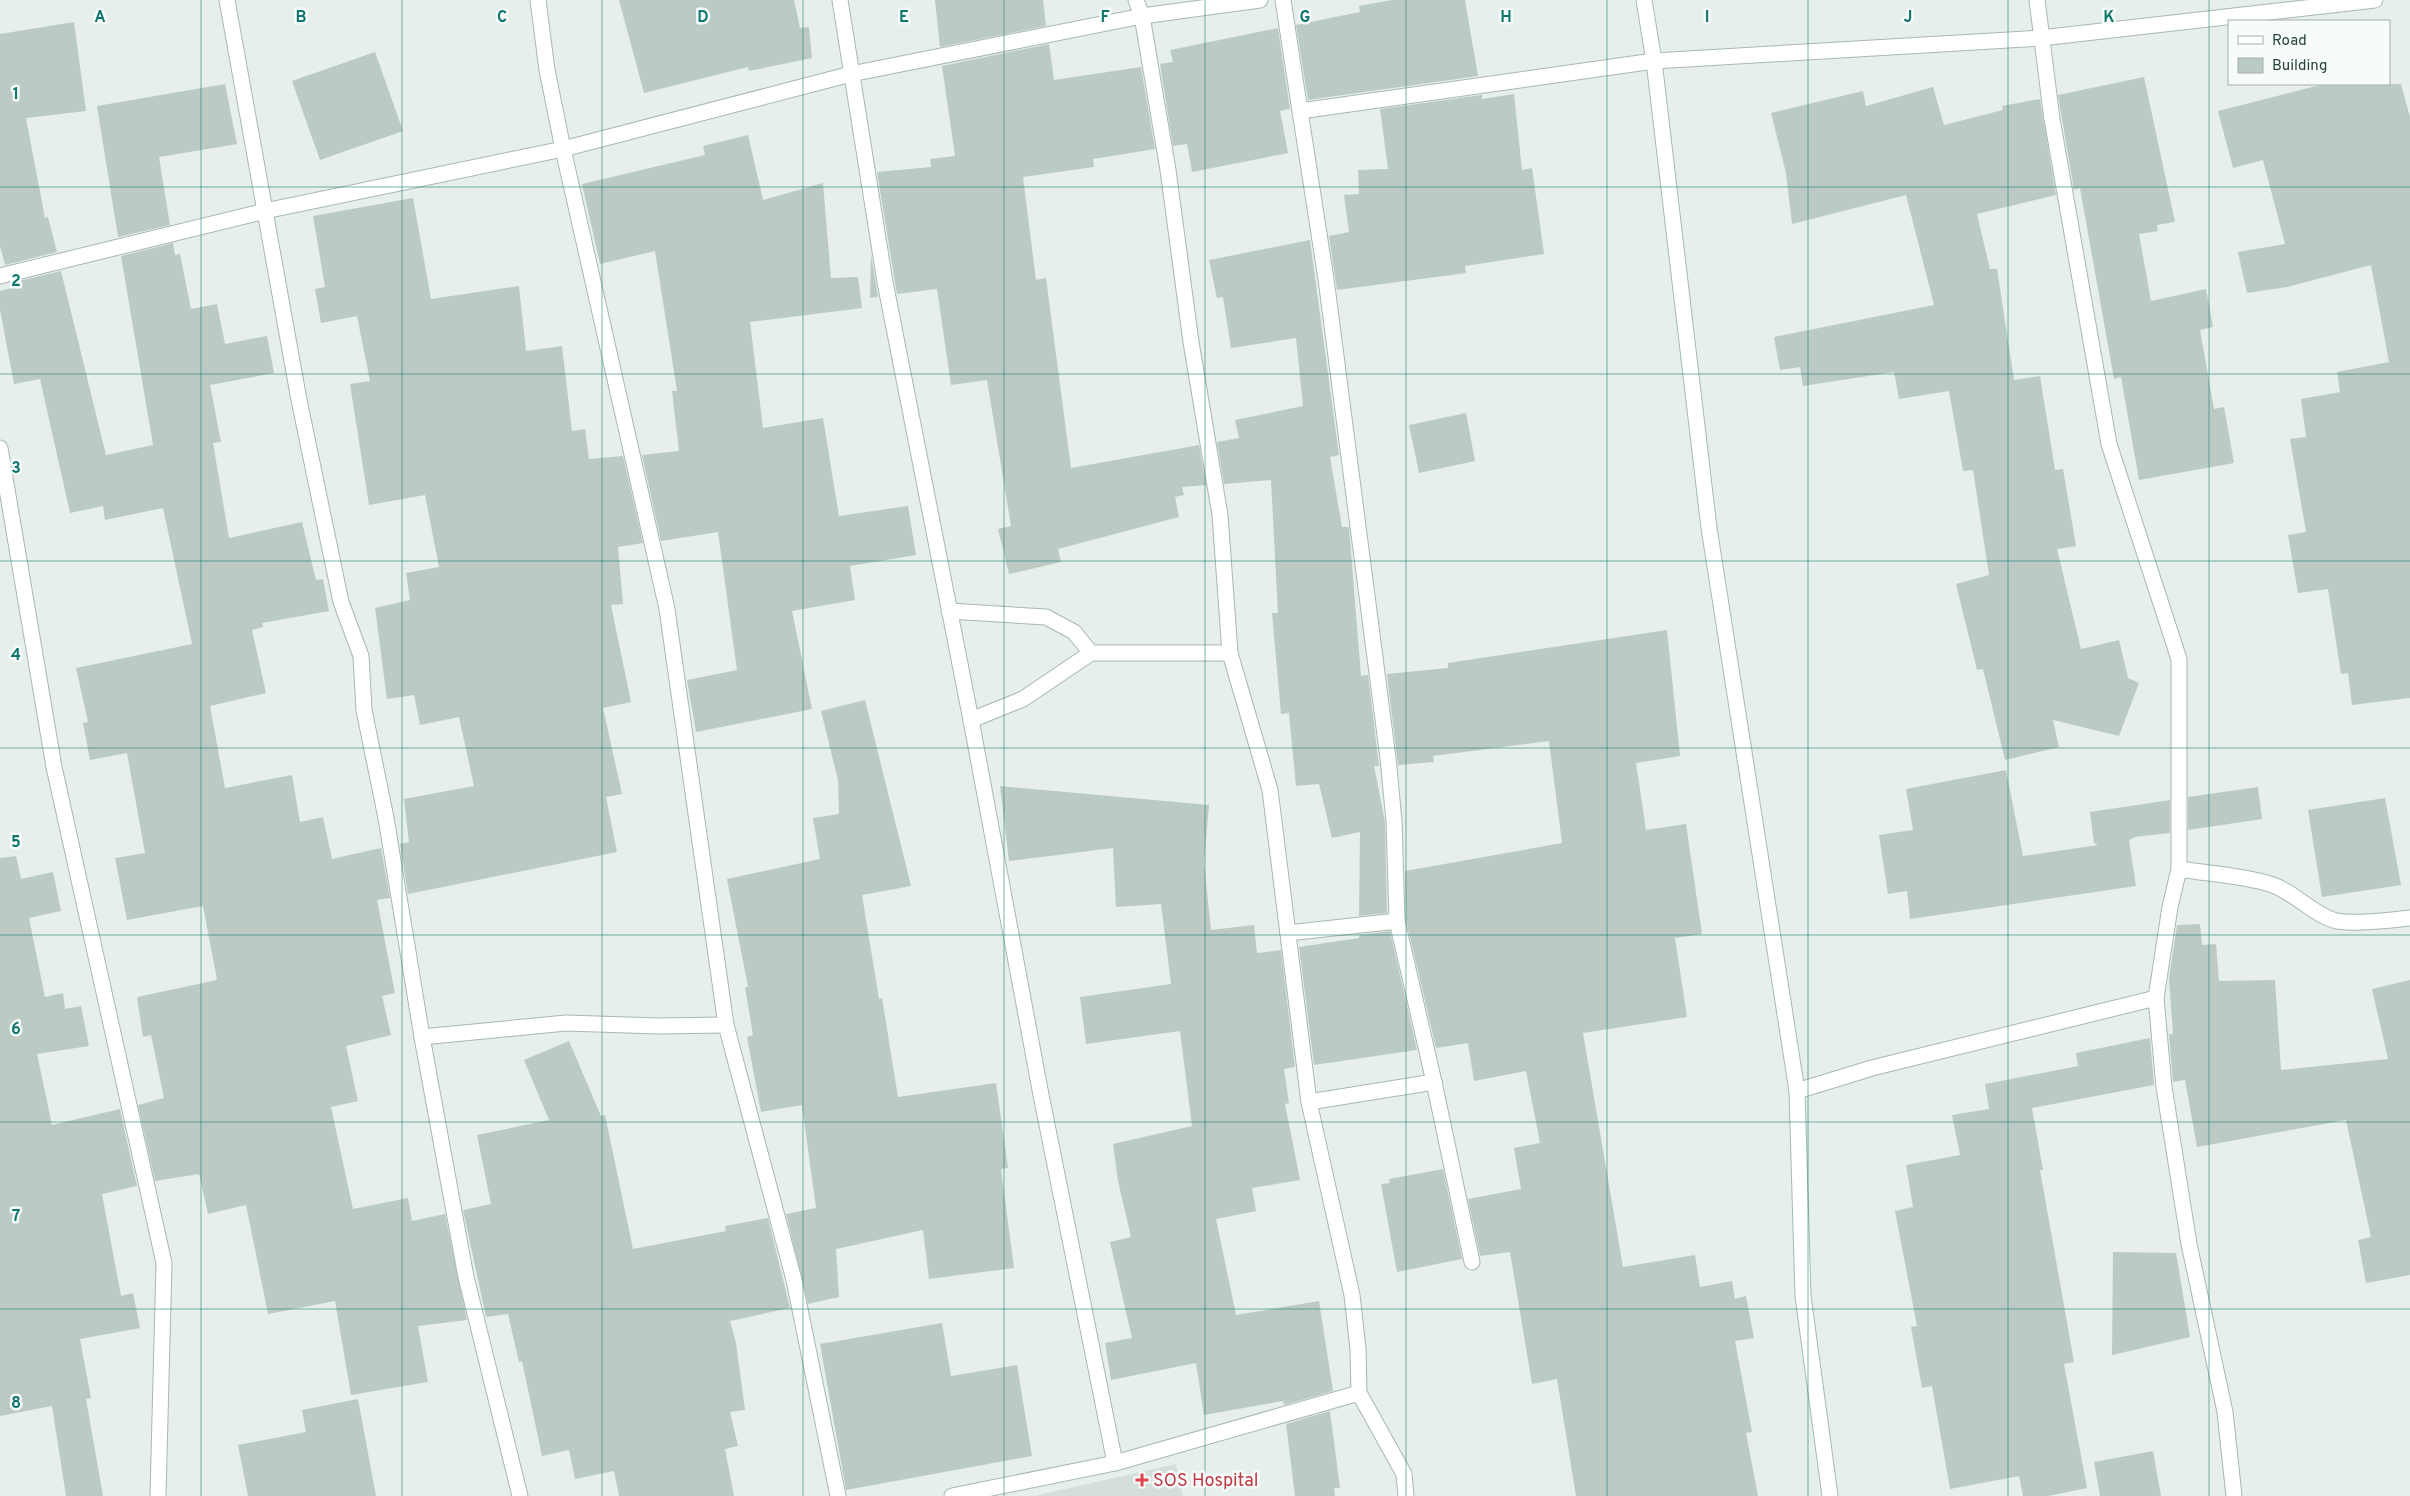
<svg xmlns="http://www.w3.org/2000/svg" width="2410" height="1496" font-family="Overpass,sans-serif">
<rect width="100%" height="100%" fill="#e6efeb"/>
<path fill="#d4dfda" d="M1176,1464L1183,1496H1034Z"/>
<g fill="#bbcac4">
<path d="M619,0H794L800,28L809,27L812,58L749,71L748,67L644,93Z"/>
<path d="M935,0H1043L1046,26L940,47Z"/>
<path d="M1392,0H1465L1478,76L1308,100L1296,25L1360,12L1359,6Z"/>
<path d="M74,22L86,111L26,118L45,218L48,217L57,252L5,265L0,246V34Z"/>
<path d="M1278,28L1290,109L1280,111L1288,153L1192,172L1187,144L1173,146L1160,64L1173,62L1170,50Z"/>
<path d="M1049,44L1054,80L1141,67L1155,149L1093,159L1094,167L1023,177L1036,280L1046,278L1071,468L1199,445L1206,485L1182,487L1184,495L1175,497L1179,517L1058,549L1061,562L1009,574L998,529L1011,526L987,380L951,385L937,289L897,294L877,172L931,167L930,159L955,156L942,66Z"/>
<path d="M375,52L403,131L320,160L292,81Z"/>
<path d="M2144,77L2175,222L2157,225L2158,231L2139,234L2151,301L2206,289L2213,327L2200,330L2214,409L2224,407L2234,463L2139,480L2121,377L2114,379L2080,188L2074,190L2058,95Z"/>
<path d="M225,84L237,144L159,157L170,225L118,237L97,106Z"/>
<path d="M2324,84H2401L2410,117V698L2352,705L2348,673L2341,674L2328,589L2298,593L2288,535L2306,532L2290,439L2306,437L2301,399L2340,392L2337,372L2389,362L2371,265L2287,287L2247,293L2238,252L2285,244L2263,160L2233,168L2218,111Z"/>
<path d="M1933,87L1944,125L2003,110L2002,106L2040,99L2056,195L1977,214L1990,269H1997L2014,380L2040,376L2055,470L2063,469L2076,546L2057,549L2081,649L2119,640L2128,678L2139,683L2119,736L2053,720L2059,747L2005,760L1983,669L1977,670L1956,584L1989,575L1973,470L1963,471L1949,391L1899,399L1894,372L1803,386L1800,367L1780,370L1774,337L1934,305L1906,195L1792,224L1786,173L1771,113L1863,91L1866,106Z"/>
<path d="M1514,94L1522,170L1532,168L1544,254L1465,266L1466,273L1337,290L1329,236L1349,232L1344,195L1359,194L1358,170L1388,169L1380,109L1482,95V99Z"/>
<path d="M748,135L763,200L823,183L831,278L858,277L862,308L750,322L763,428L823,418L839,516L908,506L916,555L850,566L855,600L792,611L812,709L696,732L687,680L737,670L718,532L661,541L642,455L679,451L672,391H677L655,251L600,264L582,184L705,155L703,146Z"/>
<path d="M413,198L431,299L519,286L526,351L562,346L572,431L585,429L589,459L623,456L643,543L618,547L623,604L611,605L631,702L603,708L622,794L606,797L617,852L408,894L400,844L409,842L404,799L474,786L459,717L420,725L414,695L387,699L375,608L410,600L406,573L439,567L425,495L369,505L350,384L370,381L357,316L321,323L315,289L325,287L313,216Z"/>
<path d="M1310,240L1339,455L1330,457L1342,527H1349L1361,676L1368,675L1379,766H1374L1385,822L1387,913L1359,916L1360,832L1332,838L1319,784L1296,786L1289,713L1281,714L1272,613H1278L1271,480L1224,484L1217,442L1239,438L1235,420L1303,406L1296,338L1231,348L1223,297L1217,298L1209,260Z"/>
<path d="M173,243L175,255L180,254L191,309L217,304L225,344L267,336L274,373L210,385L221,442L213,443L229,538L302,522L316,580L323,579L329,611L262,623L263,627L252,630L266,693L210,706L225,788L292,775L300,822L323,817L332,859L381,848L390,898L377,900L395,993L382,996L391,1035L346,1046L358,1101L331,1107L353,1209L408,1198L412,1221L445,1214L467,1320L418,1326L428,1382L351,1395L335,1301L268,1314L246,1205L208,1214L199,1174L155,1181L138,1105L164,1098L151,1035L143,1037L137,997L217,980L203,906L127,920L115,858L145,853L127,753L90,760L83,723L88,722L76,668L192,644L163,508L105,520L103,506L70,513L40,379L14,384L0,310V291L12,288L10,283L61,271L106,455L153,445L121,256Z"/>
<path d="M871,254L878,297L870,298Z"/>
<path d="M1466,413L1475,461L1419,473L1409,425Z"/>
<path d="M1667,630L1680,756L1636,763L1646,830L1686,824L1702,934L1675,938L1687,1017L1583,1033L1623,1267L1695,1255L1700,1287L1732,1281L1735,1299L1746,1296L1754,1338L1735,1341L1752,1432L1746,1433L1758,1496H1576L1557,1379L1532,1384L1510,1252L1480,1256L1468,1199L1521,1189L1514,1148L1540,1143L1526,1071L1474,1081L1468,1043L1436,1048L1406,920L1405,871L1562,843L1549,741L1433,756L1434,762L1398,765L1387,674L1448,668V663Z"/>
<path d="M865,700L911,886L862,895L879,999L882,998L898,1097L996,1083L1008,1168L1001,1169L1014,1268L929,1279L923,1230L836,1249L839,1297L808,1304L786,1214L816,1208L802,1105L761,1112L747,1037L753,1035L745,987H748L727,879L820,859L813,818L839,814L838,780L821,711Z"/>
<path d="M2006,770L2023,856L2098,845L2094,843L2090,812L2170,800V833L2135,837L2129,840L2136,886L1910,919L1907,891L1888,894L1879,835L1913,830L1906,789Z"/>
<path d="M1000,786L1209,805L1204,863L1211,930L1254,925L1257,953L1281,950L1295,1067L1284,1069L1289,1103L1285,1104L1300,1180L1252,1188L1256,1211L1216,1219L1236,1315L1319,1301L1333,1391L1284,1405L1283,1401L1204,1415L1196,1363L1111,1380L1105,1343L1132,1338L1110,1242L1131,1237L1118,1181L1113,1144L1192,1126L1180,1031L1086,1044L1080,997L1171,984L1161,904L1116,907L1113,848L1009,861Z"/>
<path d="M2258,787L2262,819L2188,830V797Z"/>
<path d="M2385,798L2401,885L2322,897L2308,810Z"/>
<path d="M16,856L21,879L53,872L61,911L29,918L45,997L63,993L65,1009L81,1006L89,1046L37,1054L52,1125L120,1109L137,1186L102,1194L121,1296L133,1293L140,1328L80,1339L91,1398L86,1399L103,1496H66L52,1406L0,1416V858Z"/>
<path d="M2200,924L2202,945L2216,944L2219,981L2275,980L2281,1070L2388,1059L2372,989L2410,980V1275L2366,1283L2358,1240L2371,1237L2346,1120L2197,1147L2185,1080L2173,1082L2169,1034H2173L2169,978L2177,925Z"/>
<path d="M1390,931L1417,1050L1314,1065L1299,947L1359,938V935Z"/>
<path d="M2150,1038L2154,1085L2032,1108L2043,1170H2040L2074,1362L2064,1364L2087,1488L2048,1496H2023L2019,1476L1950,1489L1932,1386L1922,1388L1911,1327L1917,1326L1895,1211L1913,1207L1906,1165L1960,1155L1952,1115L1989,1109L1985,1084L2078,1066L2076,1053Z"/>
<path d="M569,1041L601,1116L605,1115L633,1249L726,1231L725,1226L768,1218L790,1308L730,1321L736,1343L745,1410L730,1412L738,1446L725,1449L734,1496H619L614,1471L575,1479L569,1450L542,1456L522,1361L519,1362L508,1314L486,1317L463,1210L491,1204L477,1135L549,1120L524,1060Z"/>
<path d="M1443,1169L1462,1259L1397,1272L1381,1184L1390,1183L1389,1179Z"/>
<path d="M2113,1252L2176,1253L2190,1337L2112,1355Z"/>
<path d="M942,1323L951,1376L1017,1365L1032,1456L846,1490L820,1344Z"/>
<path d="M358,1399L376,1496H248L238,1445L306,1432L302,1410Z"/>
<path d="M1330,1411L1340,1488H1334L1335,1496H1295L1286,1424Z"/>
<path d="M2153,1451L2161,1496H2100L2094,1462Z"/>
</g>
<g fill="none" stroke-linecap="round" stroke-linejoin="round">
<defs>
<g id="street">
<path d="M227,0L299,400L341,602L361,656L364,710L386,818L422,1037L466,1277L520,1496"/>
<path d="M840,0L885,282L971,720L1041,1095L1115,1463"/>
<path d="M1136,0L1142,16L1168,170L1191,342L1220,515L1230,653L1270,790L1309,1102L1352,1295L1358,1349L1359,1393L1404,1474L1406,1496"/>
<path d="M1283,0L1300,111L1654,61L2041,38L2375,0"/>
<path d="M2037,0L2052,119L2109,444L2179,659V869"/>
<path d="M1300,111L1326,279L1388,758L1394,821L1397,921"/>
<path d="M0,276L265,211L563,149L547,70L538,0"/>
<path d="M0,448L54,767L164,1263L158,1496"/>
<path d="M949,611L1046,617L1074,632L1091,653H1230"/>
<path d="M971,720L1023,699L1091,653"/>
<path d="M1288,933L1397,921L1434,1082L1309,1102"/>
<path d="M2156,998L2164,1087L2189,1244L2225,1412L2234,1496"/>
<path d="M422,1037L566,1023L658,1026L726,1025"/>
<path d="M1434,1082L1472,1262"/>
<path d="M1797,1091L1872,1068L2156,998L2170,907L2179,869C2210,874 2240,875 2270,884C2293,891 2311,913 2333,920C2347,925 2395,920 2410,918"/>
<path d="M838,1496L794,1280L726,1025L667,609L563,149L851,74L1142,16L1260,0"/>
<path d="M952,1496L1115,1463L1359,1393"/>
</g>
<path id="secondary" d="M1644,0L1654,61L1709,528L1797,1091L1803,1296L1830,1496"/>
</defs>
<use href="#street" stroke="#a8b8b2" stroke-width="17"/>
<use href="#secondary" stroke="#a4bbb3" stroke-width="17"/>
<use href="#street" stroke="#fff" stroke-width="15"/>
<use href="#secondary" stroke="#fff" stroke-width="15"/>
</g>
<path fill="none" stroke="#0f766e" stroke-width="1" stroke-opacity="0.55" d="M201,0V1496M402,0V1496M602,0V1496M803,0V1496M1004,0V1496M1205,0V1496M1406,0V1496M1607,0V1496M1808,0V1496M2008,0V1496M2209,0V1496M0,187H2410M0,374H2410M0,561H2410M0,748H2410M0,935H2410M0,1122H2410M0,1309H2410"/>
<path fill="#e0444e" stroke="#f7fbf9" stroke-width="2" d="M1139.5 1472.5h5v5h5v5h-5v5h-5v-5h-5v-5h5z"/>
<g text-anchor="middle" stroke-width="5" stroke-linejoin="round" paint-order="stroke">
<g font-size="18" fill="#be3a42" stroke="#f7fbf9" text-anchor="start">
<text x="1153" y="1486">SOS Hospital</text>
</g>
</g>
<g font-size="16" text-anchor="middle" font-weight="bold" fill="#0f766e" stroke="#f7fbf9" stroke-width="5" stroke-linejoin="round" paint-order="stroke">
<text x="100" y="22">A</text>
<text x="301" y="22">B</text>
<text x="502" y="22">C</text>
<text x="703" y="22">D</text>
<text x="904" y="22">E</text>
<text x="1105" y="22">F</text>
<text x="1305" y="22">G</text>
<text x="1506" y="22">H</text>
<text x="1707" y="22">I</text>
<text x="1908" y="22">J</text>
<text x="2109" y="22">K</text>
<text x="16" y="99">1</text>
<text x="16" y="286">2</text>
<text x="16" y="473">3</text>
<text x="16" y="660">4</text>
<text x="16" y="847">5</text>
<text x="16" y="1034">6</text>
<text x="16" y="1221">7</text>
<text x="16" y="1408">8</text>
</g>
<rect x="2228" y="20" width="162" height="65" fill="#f7fbf9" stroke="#a3b1ad"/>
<rect x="2238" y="36" width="25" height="8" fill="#ffffff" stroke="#a3b1ad"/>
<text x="2272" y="45" font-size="15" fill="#24423a">Road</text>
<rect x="2238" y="58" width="25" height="15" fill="#bbcac4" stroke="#a3b1ad"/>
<text x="2272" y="70" font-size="15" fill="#24423a">Building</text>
</svg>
